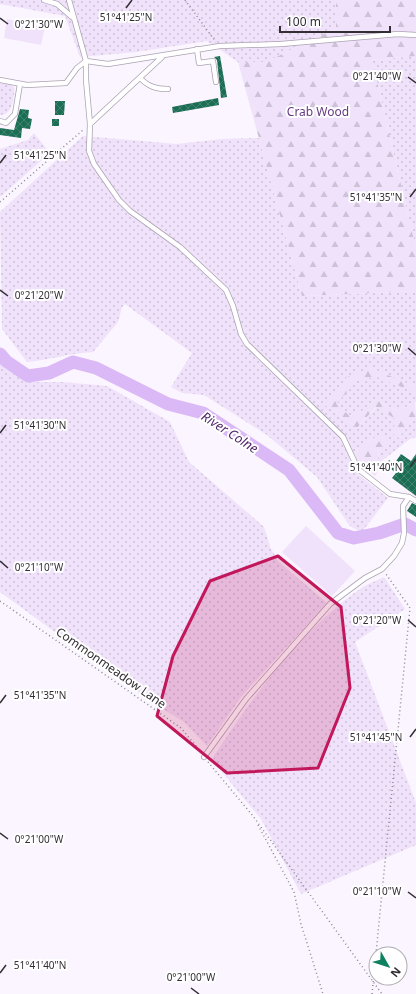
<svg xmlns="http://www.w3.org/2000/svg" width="416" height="994" font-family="'Noto Sans',sans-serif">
<defs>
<pattern id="grass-dots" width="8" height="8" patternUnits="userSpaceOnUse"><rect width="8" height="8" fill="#efe2fa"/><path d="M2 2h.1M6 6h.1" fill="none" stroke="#cdc2d7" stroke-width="1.8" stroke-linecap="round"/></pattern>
<pattern id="forest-firs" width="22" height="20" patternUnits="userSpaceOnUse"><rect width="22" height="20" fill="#efe2fa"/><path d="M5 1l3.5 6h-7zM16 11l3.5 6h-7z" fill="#cdc2d7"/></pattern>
<pattern id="building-cross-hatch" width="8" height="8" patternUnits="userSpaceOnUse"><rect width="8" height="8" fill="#1a6e53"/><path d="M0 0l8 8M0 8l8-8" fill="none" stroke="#44826f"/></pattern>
</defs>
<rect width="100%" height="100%" fill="#faf5fe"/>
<g fill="url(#grass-dots)">
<path d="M0,0H336V28L266,62H238L207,41L136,52L80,57L65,16L0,4Z"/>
<path d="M416,56V249L372,60Z"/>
<path d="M0,83L11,84L15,89C13,99 13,115 0,115Z"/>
<path d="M34,133L50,153L0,197V149L28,140Z"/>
<path d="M83,136L177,144L222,139L259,138L302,296L416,291V387L375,370L374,367L325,405L357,428L377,407L397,420L398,438L416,416V437L410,439L379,463L377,473L375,476L368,470L374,468L378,460L379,448L391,441L376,437L358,448L352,466L357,473L388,498L361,533L349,525L317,477L267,435L204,395L182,393L171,387L192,353L125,304L122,307L118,322L93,352C70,353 49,360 27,362L2,329L0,212Z"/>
<path d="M0,364L26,382H62L107,386L170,422L189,462L264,527L271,549L279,562L327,603L241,697L207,746L184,722L147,699L0,592Z"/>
<path d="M377,376L416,393V403L415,402C396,414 393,410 376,399L362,411L350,416L335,404L359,379Z"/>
<path d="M384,577L405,609L355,642L416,803V845L301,894L261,819L213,761L214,756C252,698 302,629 360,589C367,584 376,581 384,577Z"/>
</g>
<g fill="url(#forest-firs)">
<path d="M336,0H416V56L372,60L416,249V291L302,296L238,62H266L336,28Z"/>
<path d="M374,367L376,370L416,387V393L377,377L359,379L336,404L350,416L362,411L376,399C393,410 396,414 415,402L416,416L398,438L391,432L397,420L376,407L357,428L325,405L347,377Z"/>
<path d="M385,435L391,441L379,448L378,460L374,468L368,470L355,458L358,448L376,437Z"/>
</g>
<g fill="#efe2fa">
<path d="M7,19L45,27L41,45L4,38Z"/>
<path d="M306,526L355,571L332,596L282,552Z"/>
</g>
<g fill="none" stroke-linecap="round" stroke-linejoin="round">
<path stroke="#dbb9f6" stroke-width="13" d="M0,354L6,361L28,376L49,373L73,362L96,368L168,404L203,413L289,470L338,533L354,538L379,533L405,524L416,530"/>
</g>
<g fill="url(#building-cross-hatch)">
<path d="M220,56L227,97L221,98L217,60L214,57Z"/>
<path d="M218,98L219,105L173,113L172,107Z"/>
<path d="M55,101H65L64,115H55Z"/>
<path d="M20,109L29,110L28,118L32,119L30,129L22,128L21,138L0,135V128L14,130Z"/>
<rect x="52" y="119" width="7" height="7"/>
<path d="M401,454L411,461L416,454V496L392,478L396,473L386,465L389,460L394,464Z"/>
<path d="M412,503L416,505V517L407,511Z"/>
</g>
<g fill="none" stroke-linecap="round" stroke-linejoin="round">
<defs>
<g id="lane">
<path d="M44,0L57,4L72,17"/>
<path d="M69,0L86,61V80L90,124L89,151L94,164L119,200L130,211L180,247L226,290L233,306L241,334L247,344L343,437L358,469L390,494L409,497L416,501"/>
<path d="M197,49L199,63L213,61L216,82"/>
<path d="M140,78C149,87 156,89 168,89"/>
<path d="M0,80L27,85L66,83L77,68L86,61L108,64L220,46L281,44L398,34L416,35"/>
<path d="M0,121L6,123L15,114L20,84"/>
<path d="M90,124L162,57"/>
<path d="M204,757L246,699L330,604L365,578L382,569L394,556L402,543L404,533L403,506L409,497"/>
</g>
</defs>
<use href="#lane" stroke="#aba3b1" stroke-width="6"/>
<g stroke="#8e8a91" stroke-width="1.5" stroke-dasharray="1 3" stroke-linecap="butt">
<path d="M185,0L216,42"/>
<path d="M0,202L83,130"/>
<path d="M0,601L181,728L201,752"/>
<path d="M208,762L253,816L382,994"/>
<path d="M258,825L294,892L301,924L323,994"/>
<path d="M372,994L410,608L386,574"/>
</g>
<use href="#lane" stroke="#fff" stroke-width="4.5"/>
</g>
<path fill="#c2185b" fill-opacity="0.2" stroke="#c2185b" stroke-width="3" stroke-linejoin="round" d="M278,556L341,607L350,688L318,768L227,773L157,716L173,656L210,581Z"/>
<path fill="none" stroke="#322e34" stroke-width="1.5" d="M126,8L132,0M0,18L8,24M408,77L416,83M0,163L6,155M410,197L416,189M0,290L8,296M408,348L416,355M0,433L6,425M410,467L416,459M0,561L8,568M408,620L416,627M0,703L6,695M410,737L416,729M0,833L8,839M408,892L416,898M0,973L6,965M191,988L199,994"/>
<g text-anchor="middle" stroke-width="4" stroke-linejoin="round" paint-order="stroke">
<g font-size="12" fill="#653a81" stroke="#fff">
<text x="318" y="116">Crab Wood</text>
</g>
<g font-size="12" fill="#322e34" stroke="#fff">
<text transform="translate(111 668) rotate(35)" y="4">Commonmeadow Lane</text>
</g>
<g font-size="13" font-style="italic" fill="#50256b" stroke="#fff">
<text transform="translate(230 432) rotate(33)" y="5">River Colne</text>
</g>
</g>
<g font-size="10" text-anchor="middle" fill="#322e34" stroke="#fff" stroke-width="4" stroke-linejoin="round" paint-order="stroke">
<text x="126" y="21">51°41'25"N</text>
<text x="39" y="28">0°21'30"W</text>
<text x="377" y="80">0°21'40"W</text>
<text x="40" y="159">51°41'25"N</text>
<text x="376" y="201">51°41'35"N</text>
<text x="39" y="299">0°21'20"W</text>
<text x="377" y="352">0°21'30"W</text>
<text x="40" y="429">51°41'30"N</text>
<text x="376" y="471">51°41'40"N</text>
<text x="39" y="571">0°21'10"W</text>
<text x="377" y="624">0°21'20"W</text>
<text x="40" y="699">51°41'35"N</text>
<text x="376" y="741">51°41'45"N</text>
<text x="39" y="843">0°21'00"W</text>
<text x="377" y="895">0°21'10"W</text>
<text x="40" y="969">51°41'40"N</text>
<text x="191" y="981">0°21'00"W</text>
</g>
<g transform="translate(388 966) rotate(129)"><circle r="19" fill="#ffffff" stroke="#adabae"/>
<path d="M0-3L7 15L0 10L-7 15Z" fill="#0e8260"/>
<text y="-6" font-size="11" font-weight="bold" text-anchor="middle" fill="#322e34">N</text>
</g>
<path d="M280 26v6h110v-6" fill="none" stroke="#322e34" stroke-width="2"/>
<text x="286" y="26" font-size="12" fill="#322e34" stroke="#ffffff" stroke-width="3" paint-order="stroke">100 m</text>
</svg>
